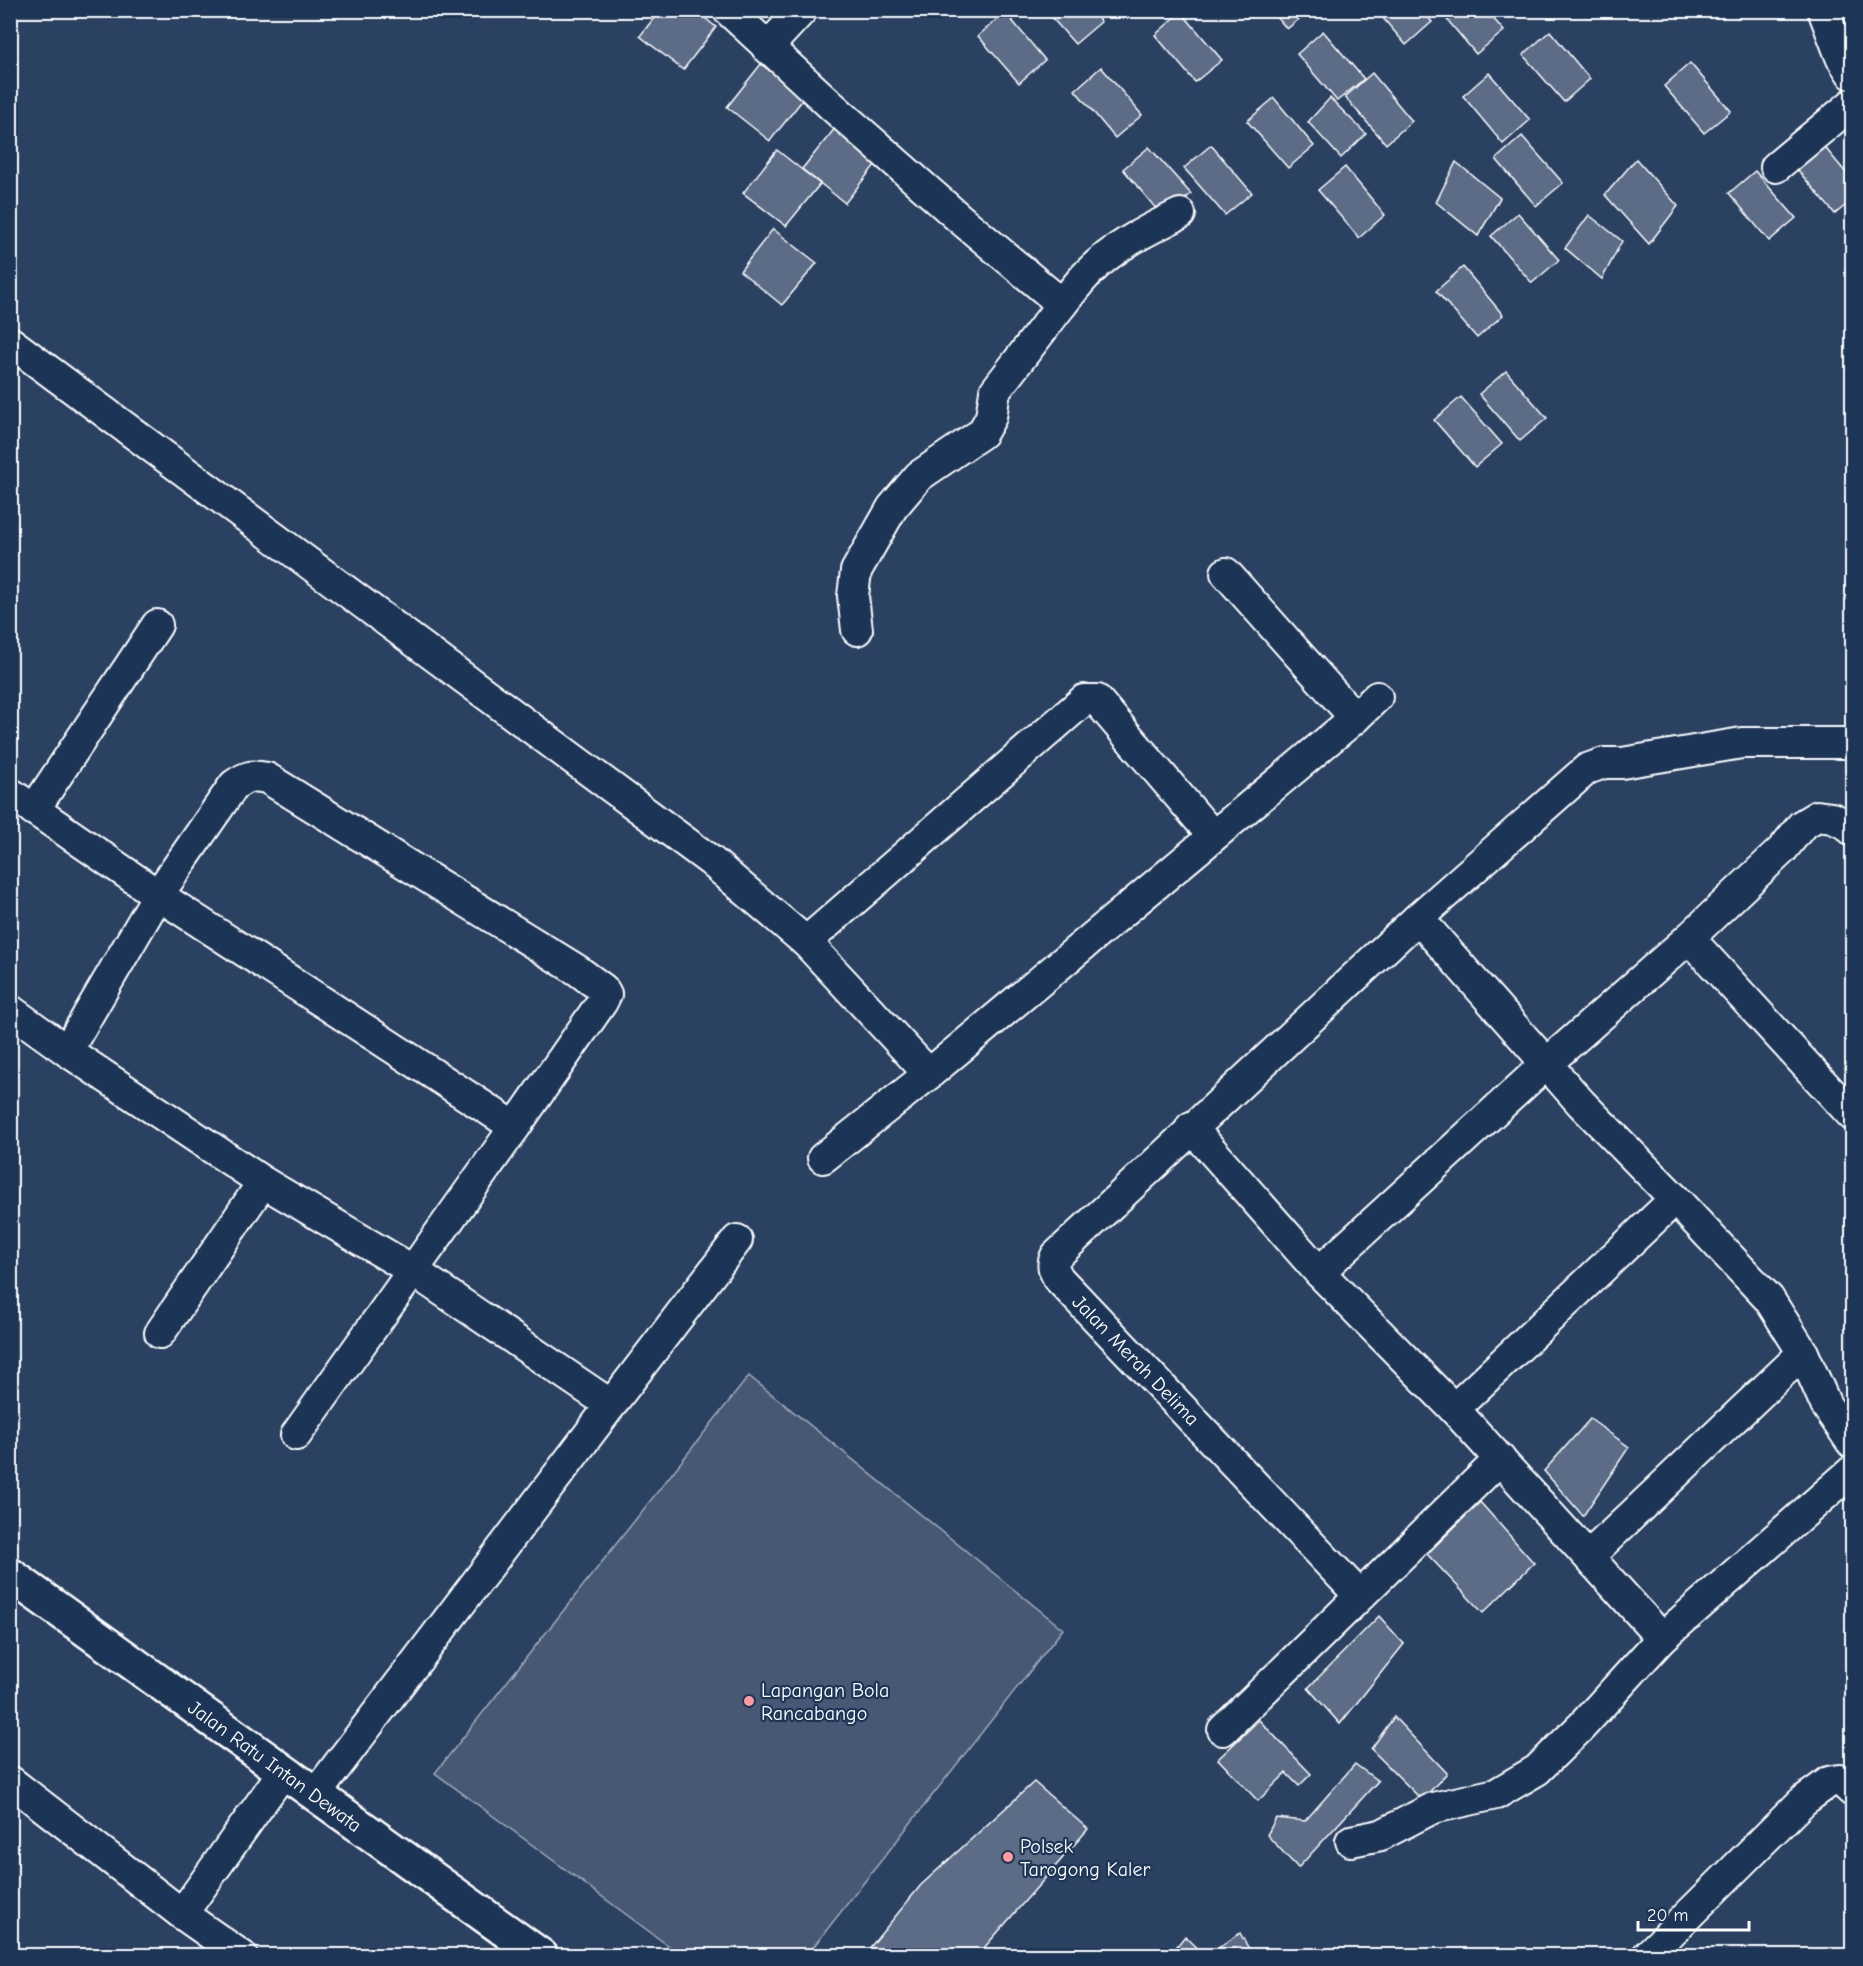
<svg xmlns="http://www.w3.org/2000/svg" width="1863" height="1966" font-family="'Comic Neue',sans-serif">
<rect width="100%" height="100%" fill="#2a4161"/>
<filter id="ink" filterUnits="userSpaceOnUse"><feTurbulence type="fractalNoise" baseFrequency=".0167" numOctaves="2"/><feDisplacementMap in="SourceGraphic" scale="12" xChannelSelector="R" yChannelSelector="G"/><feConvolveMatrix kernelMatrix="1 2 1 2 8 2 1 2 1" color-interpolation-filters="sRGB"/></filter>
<g filter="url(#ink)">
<path fill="#465975" stroke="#a2acba" stroke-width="1.5" d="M749,1376L1063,1629L807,1955H681L435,1773Z"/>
<g fill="#5b6c86" stroke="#fff" stroke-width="1.5">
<path d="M660,10H695L716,27L683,70L640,36Z"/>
<path d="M1045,10H1092L1101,22L1075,44Z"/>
<path d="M1271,10H1310L1287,29Z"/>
<path d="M1376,10H1422L1432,22L1406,45Z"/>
<path d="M1439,10H1486L1504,31L1476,54Z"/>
<path d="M1005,12L1045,60L1019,83L978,36Z"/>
<path d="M1181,12L1222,60L1195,82L1155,35Z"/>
<path d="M1323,31L1364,79L1337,101L1297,54Z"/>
<path d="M1550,31L1590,79L1564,102L1523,55Z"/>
<path d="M1690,63L1731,111L1704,133L1664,86Z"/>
<path d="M761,64L804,98L770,141L727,107Z"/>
<path d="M1101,67L1142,115L1115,138L1075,90Z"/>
<path d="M1372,73L1412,121L1386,144L1345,97Z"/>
<path d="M1489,73L1530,120L1503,144L1463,96Z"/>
<path d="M1274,98L1314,146L1288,168L1247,121Z"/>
<path d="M1330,98L1366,134L1341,158L1308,122Z"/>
<path d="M836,127L879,160L845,203L802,169Z"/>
<path d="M1522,136L1563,183L1536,206L1496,159Z"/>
<path d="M1822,144L1852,180V200L1835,214L1795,167Z"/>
<path d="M1211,145L1252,193L1225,215L1184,168Z"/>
<path d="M1149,147L1191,194L1163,217L1123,169Z"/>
<path d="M777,150L820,184L786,226L743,193Z"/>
<path d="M1636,159L1678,206L1649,244L1605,195Z"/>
<path d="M1456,162L1500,198L1478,236L1436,202Z"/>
<path d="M1345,167L1385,215L1359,238L1318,190Z"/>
<path d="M1755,171L1796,218L1769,241L1729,193Z"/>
<path d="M1518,213L1559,260L1532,283L1491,236Z"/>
<path d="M1589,215L1622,241L1602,279L1565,248Z"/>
<path d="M773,229L817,263L782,305L740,271Z"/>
<path d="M1463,267L1503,315L1477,338L1436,291Z"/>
<path d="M1506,371L1547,418L1520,441L1479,394Z"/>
<path d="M1461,397L1502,444L1475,467L1434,420Z"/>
<path d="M1590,1419L1629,1447L1583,1516L1544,1471Z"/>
<path d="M1480,1502L1534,1563L1483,1613L1427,1554Z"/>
<path d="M1379,1616L1404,1644L1340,1724L1308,1688Z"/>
<path d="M1394,1717L1447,1773L1422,1800L1371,1749Z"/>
<path d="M1259,1720L1311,1774L1299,1786L1286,1773L1258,1801L1218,1759Z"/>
<path d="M1355,1764L1378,1781L1298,1868L1267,1835L1276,1818L1305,1821Z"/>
<path d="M1034,1782L1088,1829L977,1956H863L921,1885Z"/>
<path d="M1240,1933L1253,1956H1207Z"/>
<path d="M1185,1936L1206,1956H1169Z"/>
</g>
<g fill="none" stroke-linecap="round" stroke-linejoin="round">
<defs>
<g id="minor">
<path d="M728,10L834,108L959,218L1062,304C1071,293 1079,282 1089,272C1115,246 1147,230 1180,214"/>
<path d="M1823,10L1841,57L1852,74"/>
<path d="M767,48L802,10"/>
<path d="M1776,167L1852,104"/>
<path d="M10,342L711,861L806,942L929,1074L823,1158"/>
<path d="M1226,573L1355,718"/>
<path d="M857,630L853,596L856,571L892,508L919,476L982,433L991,417L995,391L1062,304"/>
<path d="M1852,743H1742L1622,763H1604L1587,769L1418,918L1581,1103L1675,1199L1769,1299L1803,1353L1826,1405L1852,1443"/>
<path d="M10,793L158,895L515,1127L296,1435"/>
<path d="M34,810L157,625"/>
<path d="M1689,938L1852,1115"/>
<path d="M806,942L1084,700H1097L1213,836"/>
<path d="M10,1010L67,1051L263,1182L412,1270L611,1405L315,1795"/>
<path d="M67,1051L158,895L234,785C247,776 251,775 267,778L577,970L603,989L606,994L602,1002L515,1127"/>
<path d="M929,1074L1355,718L1377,697"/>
<path d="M1191,1127L1319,1272L1454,1409L1662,1638L1852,1471"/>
<path d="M1319,1272L1546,1064L1689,938L1783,849L1802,825L1817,816L1832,818L1848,825L1852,830"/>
<path d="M160,1333L263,1182"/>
<path d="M611,1405L737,1240"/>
<path d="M1454,1409L1675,1199"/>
<path d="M1589,1556L1803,1353"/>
<path d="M1359,1595L1059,1279C1054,1271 1051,1265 1056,1256L1418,918"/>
<path d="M1223,1730L1500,1459"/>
<path d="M10,1781L182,1914L283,1772"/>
<path d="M1351,1841L1381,1835L1433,1808L1496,1794L1537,1770L1582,1726L1662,1638"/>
<path d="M182,1914L242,1956"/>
<path d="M1647,1956L1803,1801L1829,1782L1840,1780L1852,1791"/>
</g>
<path id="tertiary" d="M10,1575L541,1956"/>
</defs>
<use href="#minor" stroke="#fff" stroke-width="34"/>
<use href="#tertiary" stroke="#fff" stroke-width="38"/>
<use href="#minor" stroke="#1d3557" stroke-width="30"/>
<use href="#tertiary" stroke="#1d3557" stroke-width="33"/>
</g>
</g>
<g fill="#ff9aa2" stroke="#1d3557" stroke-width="2">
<circle cx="749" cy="1701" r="6"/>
<circle cx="1008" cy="1857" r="6"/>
</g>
<g text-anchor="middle" stroke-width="4.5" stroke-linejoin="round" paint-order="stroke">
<g font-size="20" fill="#fff" stroke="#1d3557">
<text transform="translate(1136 1360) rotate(46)" y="7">Jalan Merah Delima</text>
<text transform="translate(275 1766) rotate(36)" y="7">Jalan Ratu Intan Dewata</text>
</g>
<g font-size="20" fill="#fff" stroke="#1d3557" text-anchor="start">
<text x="761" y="1697">Lapangan Bola<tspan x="761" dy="23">Rancabango</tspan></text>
<text x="1020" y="1853">Polsek<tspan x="1020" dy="23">Tarogong Kaler</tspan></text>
</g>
</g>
<rect width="1863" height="1966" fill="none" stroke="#1d3557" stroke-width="36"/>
<rect x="18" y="18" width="1827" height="1930" fill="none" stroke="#fff" stroke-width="2" filter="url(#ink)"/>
<path d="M1638 1921v9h111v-9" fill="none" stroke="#ffffff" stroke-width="3"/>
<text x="1647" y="1921" font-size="18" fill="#ffffff" stroke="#1d3557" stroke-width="4.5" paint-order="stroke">20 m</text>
</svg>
